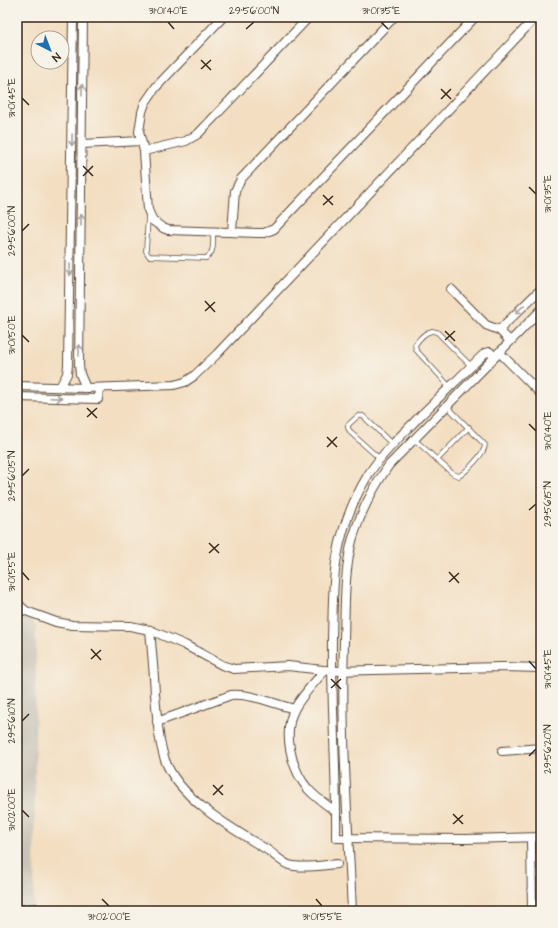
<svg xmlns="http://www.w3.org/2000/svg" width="558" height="928" font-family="'Architects Daughter',sans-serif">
<rect width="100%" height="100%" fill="#f7f3e8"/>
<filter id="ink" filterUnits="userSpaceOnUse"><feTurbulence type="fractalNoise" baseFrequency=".025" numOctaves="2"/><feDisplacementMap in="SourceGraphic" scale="8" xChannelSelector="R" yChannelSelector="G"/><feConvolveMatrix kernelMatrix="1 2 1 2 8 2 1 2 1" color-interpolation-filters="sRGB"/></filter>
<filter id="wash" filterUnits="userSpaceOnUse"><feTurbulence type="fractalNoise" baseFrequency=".012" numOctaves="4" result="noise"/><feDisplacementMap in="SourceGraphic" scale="16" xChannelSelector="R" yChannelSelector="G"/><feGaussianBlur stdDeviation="0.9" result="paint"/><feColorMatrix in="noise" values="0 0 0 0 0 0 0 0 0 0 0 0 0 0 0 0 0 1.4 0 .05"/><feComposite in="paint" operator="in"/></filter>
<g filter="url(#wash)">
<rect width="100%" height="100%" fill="#f3dec1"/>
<path fill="#c9c3b8" d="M17,609H22L36,625L34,911H17Z"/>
</g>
<g filter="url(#ink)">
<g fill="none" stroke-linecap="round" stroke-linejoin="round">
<defs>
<g id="lane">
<path d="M148,215L146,251L149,256L206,258C215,253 213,241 213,232"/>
<path d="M450,387L416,350L415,345C419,339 425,332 432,331L437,332L471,366"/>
<path d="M414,439L453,474L459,476C466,472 485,453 485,445L446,405"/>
<path d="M380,459L351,433L348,428V425L358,416H363L392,444"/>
<path d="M437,460L469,427"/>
<path d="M17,907L36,906"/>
</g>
<g id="street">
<path d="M83,17L79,365L80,374L86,388"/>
<path d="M223,17L156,87L145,103L142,112L139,132L144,151L148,210L153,221L163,228L168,230L258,233H264L274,229L475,17"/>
<path d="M82,144L141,141"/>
<path d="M144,151L186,141L198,134L309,17"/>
<path d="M232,232L235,191L241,179L394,17"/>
<path d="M451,289L486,325L499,330L510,341"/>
<path d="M499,330L541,289"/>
<path d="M499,352L541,394"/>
<path d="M494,356L490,352L485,353C464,373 443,394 422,414C403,434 383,452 368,475C353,500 342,528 337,557C332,583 333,611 332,638C331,705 337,771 336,838L466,839L541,837"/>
<path d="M17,386L86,388L174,385L185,382L194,376L217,354L536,17"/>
<path d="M60,387L67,374L68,365L73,17"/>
<path d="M17,397L98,399L99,388"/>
<path d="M17,603L26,611L56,622L72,625L130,626L150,630L185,645L222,665L234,669L288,666L332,671L502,667L541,668"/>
<path d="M150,630C152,652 154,673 155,694C157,716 158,739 165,760C179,799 233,829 266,849C274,854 281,862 289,865C301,869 324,865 337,864"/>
<path d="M325,670C315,682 303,694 295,708C282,732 291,769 308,789C316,798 327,805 336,812"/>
<path d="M157,722L231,695C250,693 275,704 294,709"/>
<path d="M502,751L541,748"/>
<path d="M531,838L532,911"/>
<path d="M352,911C348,821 341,731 344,641C345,608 344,573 352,541C360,513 373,488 389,465L541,310"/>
</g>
</defs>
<use href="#lane" stroke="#574536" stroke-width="5.5"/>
<use href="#street" stroke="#574536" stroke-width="10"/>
<use href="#lane" stroke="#fff" stroke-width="4"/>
<use href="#street" stroke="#fff" stroke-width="8"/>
</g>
<defs><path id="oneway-shaft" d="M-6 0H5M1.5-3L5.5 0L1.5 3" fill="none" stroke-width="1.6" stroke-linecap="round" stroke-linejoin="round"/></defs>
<g stroke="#a79f9a">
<use href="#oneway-shaft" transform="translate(82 90) rotate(-89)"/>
<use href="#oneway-shaft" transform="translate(72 140) rotate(91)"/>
<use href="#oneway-shaft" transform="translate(81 220) rotate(-89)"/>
<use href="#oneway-shaft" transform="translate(70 270) rotate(91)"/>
<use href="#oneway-shaft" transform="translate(520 309) rotate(136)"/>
<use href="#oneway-shaft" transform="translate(79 350) rotate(-89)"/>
<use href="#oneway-shaft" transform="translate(56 398) rotate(2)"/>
</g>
</g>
<path fill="none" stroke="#3b2a1e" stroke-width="1.5" d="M168,22L174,29M381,22L388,29M246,29L254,22M201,60L211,70M201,69L211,60M441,89L451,99M22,98L29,105M441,99L451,89M83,166L93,176M83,176L93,166M529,187L536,194M323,195L333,205M323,205L333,196M22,231L29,224M205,301L215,312M205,311L215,302M445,331L455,341M22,335L29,342M445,340L455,331M87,408L97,418M87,417L97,408M529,424L536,431M327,437L337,447M327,447L337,437M22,476L29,469M529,510L536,504M209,543L219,553M209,553L219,544M22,572L29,580M449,572L459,583M449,582L459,573M91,649L101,660M91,659L101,650M529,661L536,669M331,679L341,689M331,688L341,679M22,721L29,714M529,756L536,749M213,785L223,795M213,795L223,785M22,810L29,817M453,814L463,824M453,824L463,815M102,899L109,906M316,899L322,906"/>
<rect width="558" height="928" fill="none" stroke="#f7f3e8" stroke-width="44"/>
<g transform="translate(50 50) rotate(138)"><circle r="19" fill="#f7f3e8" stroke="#aca397"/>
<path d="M0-3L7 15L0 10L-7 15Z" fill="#1f6fb2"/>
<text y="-6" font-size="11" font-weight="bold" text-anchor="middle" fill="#3b2a1e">N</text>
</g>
<rect x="22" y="22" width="514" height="884" fill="none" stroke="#3b2a1e" stroke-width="1.5"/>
<g font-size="10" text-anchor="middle" fill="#3b2a1e">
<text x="168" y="14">31°01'40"E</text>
<text x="254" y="14">29°56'00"N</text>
<text x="381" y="14">31°01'35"E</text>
<text transform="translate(11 98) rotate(-90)" y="4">31°01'45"E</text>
<text transform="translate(547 194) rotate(-90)" y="4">31°01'35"E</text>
<text transform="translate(11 231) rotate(-90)" y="4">29°56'00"N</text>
<text transform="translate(11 335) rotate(-90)" y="4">31°01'50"E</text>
<text transform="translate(547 431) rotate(-90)" y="4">31°01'40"E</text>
<text transform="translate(11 476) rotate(-90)" y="4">29°56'05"N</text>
<text transform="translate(547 504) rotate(-90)" y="4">29°56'15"N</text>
<text transform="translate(11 572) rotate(-90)" y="4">31°01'55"E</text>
<text transform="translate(547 669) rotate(-90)" y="4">31°01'45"E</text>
<text transform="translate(11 721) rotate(-90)" y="4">29°56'10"N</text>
<text transform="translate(547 749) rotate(-90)" y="4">29°56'20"N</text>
<text transform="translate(11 810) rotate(-90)" y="4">31°02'00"E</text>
<text x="109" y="920">31°02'00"E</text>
<text x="322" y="920">31°01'55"E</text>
</g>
</svg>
